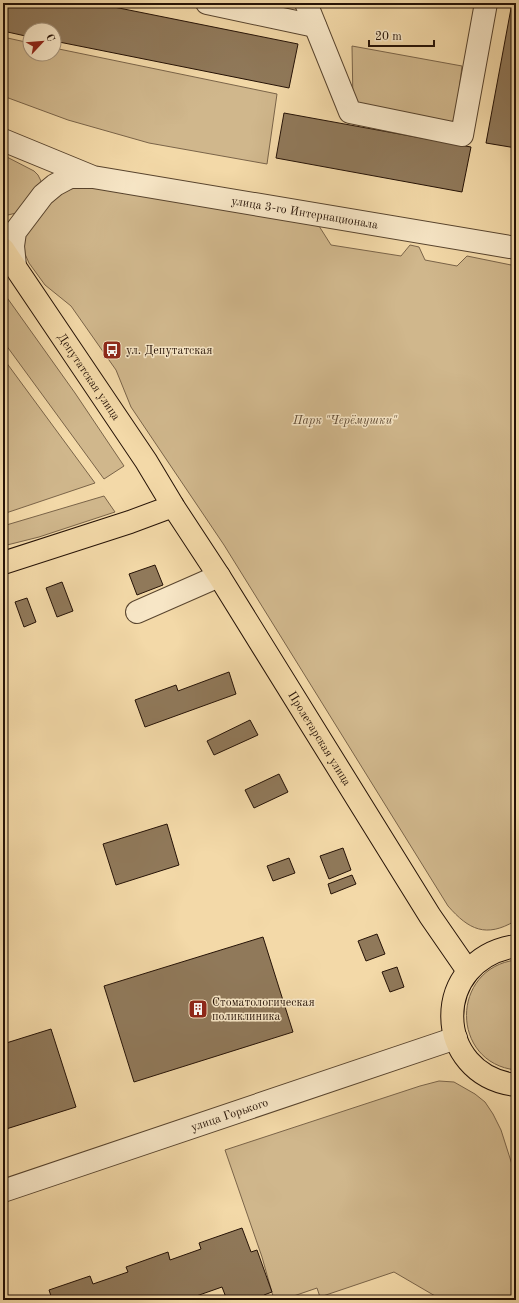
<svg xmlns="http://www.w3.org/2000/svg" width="519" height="1303" font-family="'Old Standard TT',serif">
<rect width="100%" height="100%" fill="#f3d9a8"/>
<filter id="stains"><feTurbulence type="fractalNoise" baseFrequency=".005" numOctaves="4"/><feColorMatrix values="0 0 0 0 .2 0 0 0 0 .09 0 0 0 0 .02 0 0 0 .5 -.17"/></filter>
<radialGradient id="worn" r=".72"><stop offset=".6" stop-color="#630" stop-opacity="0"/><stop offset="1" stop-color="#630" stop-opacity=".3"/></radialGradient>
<g fill="#d0b78c" stroke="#7a6449">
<path d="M3,37L30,43V54H54V48L277,94L267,164L149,143L68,120L3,96Z"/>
<path d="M352,46L462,66L455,123L353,103Z"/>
<path d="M3,155L34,171L38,175L41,181L40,187L20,212L8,215L3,213Z"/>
<path d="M85,186L319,226L331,245L401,256L410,245L419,247L425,260L457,266L467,256L516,266L515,921C486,938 469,930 448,906L224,545L131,407L116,370L71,306L45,285L29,263L25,254L24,244L26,232L53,197L71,189Z"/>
<path d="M3,292L75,393L124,466L104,479L3,341Z"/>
<path d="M3,358L95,483L3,514Z"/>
<path d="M104,496L115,512L39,537L3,546V526Z"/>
<path d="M516,960V1070C450,1063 450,968 516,960Z"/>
<path d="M439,1081L454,1082L475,1094L485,1102L493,1114L501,1130L516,1177V1300H442L394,1272L320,1297L317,1288L282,1300H278L276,1296H273L262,1257L225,1150L420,1086Z"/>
</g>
<g fill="#90795a" stroke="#251206">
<path d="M3,3H94L298,44L289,88L54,41V30H30V37L3,31Z"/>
<path d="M512,3H516V148L486,143Z"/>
<path d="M284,113L471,147L462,192L276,158Z"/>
<path d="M155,565L163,585L137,595L129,574Z"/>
<path d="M62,582L73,611L57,617L46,588Z"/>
<path d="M27,598L36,622L24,627L15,602Z"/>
<path d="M229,672L236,694L145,727L135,700L176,685L178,691Z"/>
<path d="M250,720L258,735L214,755L207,741Z"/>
<path d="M279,774L288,792L254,808L245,790Z"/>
<path d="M167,824L179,865L116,885L103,844Z"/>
<path d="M343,848L351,870L329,879L320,856Z"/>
<path d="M289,858L295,873L273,881L267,866Z"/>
<path d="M352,875L356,884L331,894L328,884Z"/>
<path d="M377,934L385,954L366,961L358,941Z"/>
<path d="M263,937L293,1032L134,1082L104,986Z"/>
<path d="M397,967L404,987L390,992L382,972Z"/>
<path d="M51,1029L76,1107L3,1130V1044Z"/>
<path d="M242,1228L251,1252L257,1250L272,1292L264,1295L266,1300H227L222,1287L185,1300H175L174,1297L165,1300H49L52,1299L49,1290L90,1276L93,1284L128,1272L126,1267L168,1252L170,1260L201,1249L199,1243Z"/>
</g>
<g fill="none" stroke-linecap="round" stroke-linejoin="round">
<defs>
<g id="minor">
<path d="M207,3L315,26"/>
<path d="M306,3L350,112L462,135L486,3"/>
<path id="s1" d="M3,140L93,177L516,248"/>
<path d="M15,266L13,246L15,232L43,195L55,185L70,177H91"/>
<path d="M137,612L219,576"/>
<path id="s2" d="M3,1191L456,1038"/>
</g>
<g id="major">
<path id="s3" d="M3,249L146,461L173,506L219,576L430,916L468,971"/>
<path d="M3,563L130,522L173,506"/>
<path d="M516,946C430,959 432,1075 516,1085"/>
</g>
</defs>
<use href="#minor" stroke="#58442e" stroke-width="24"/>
<use href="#major" stroke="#251206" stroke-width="24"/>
<use href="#minor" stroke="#f7e6c6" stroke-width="22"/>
<use href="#major" stroke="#f3d9a8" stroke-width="22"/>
</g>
<defs>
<symbol id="bus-square" viewBox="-11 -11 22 22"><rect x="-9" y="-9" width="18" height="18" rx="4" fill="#8f2418" stroke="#f7e6c6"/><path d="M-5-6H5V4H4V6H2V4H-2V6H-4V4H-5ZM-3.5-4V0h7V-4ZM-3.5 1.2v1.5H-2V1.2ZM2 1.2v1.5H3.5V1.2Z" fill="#fff"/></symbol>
<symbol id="building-square" viewBox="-11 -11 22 22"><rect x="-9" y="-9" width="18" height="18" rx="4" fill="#8f2418" stroke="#f7e6c6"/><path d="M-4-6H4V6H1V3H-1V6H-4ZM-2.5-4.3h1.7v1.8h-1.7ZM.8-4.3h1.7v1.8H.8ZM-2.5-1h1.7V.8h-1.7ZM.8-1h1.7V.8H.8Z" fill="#fff"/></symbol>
</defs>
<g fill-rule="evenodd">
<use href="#bus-square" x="101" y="339" width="22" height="22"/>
<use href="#building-square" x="187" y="998" width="22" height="22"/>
</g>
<g text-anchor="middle" stroke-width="3" stroke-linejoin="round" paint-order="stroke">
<g font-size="12" fill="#251206" stroke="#f7e6c6">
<text dy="4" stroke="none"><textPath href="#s1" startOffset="312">улица 3-го Интернационала</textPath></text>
<text dy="4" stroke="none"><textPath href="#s3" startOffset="154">Депутатская улица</textPath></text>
<text dy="4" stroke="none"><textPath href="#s3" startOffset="583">Пролетарская улица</textPath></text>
<text dy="4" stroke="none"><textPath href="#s2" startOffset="239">улица Горького</textPath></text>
</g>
<g font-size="12" fill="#251206" stroke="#f7e6c6" text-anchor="start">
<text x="126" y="354">ул. Депутатская</text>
<text x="212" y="1006">Стоматологическая<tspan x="212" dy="14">поликлиника</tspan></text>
</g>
<g font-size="12" font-style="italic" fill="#614c35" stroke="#f7e6c6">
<text x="345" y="424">Парк "Черёмушки"</text>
</g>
</g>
<rect width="519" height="1303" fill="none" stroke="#f3d9a8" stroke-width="16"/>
<rect x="4" y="4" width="511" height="1295" fill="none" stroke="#251206" stroke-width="2"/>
<rect x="8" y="8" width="503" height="1287" fill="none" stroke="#251206"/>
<g transform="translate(42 42) rotate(64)"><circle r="19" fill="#f7e6c6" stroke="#a39179"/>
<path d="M0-3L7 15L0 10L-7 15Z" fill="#8f2418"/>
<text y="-6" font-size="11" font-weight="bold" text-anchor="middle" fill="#251206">С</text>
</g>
<path d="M369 40v6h65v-6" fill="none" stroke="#251206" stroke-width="2"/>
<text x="375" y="40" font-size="12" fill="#251206" stroke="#f7e6c6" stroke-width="3" paint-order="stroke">20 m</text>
<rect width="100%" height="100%" filter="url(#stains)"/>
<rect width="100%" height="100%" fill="url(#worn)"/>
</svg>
